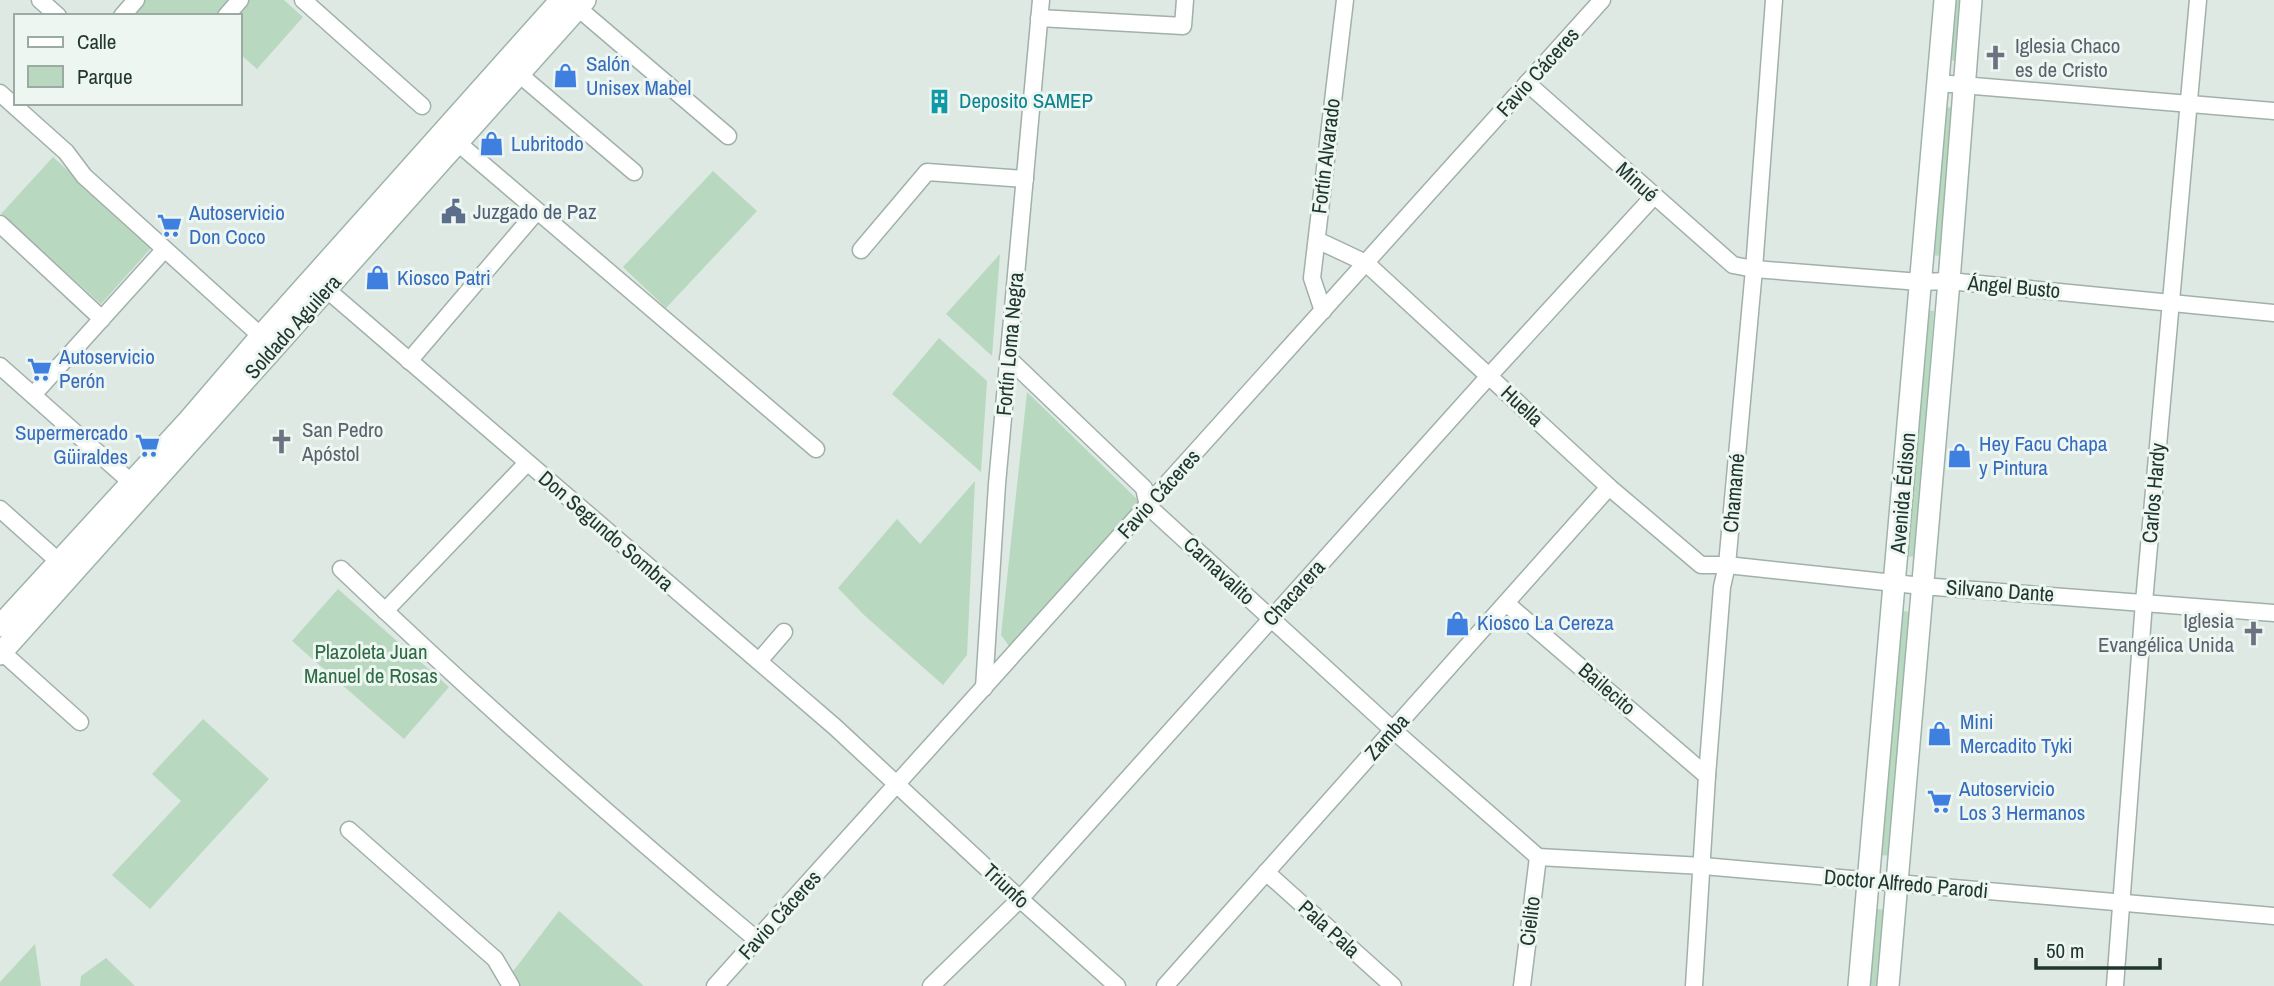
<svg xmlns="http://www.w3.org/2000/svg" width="2274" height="986" font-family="'Archivo Narrow',sans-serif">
<rect width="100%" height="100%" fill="#dee9e4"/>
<g fill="#b8d9bf">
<path d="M145,0H284L303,17L257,69L240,54V16H131Z"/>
<path d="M1953,0H1963L1957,61L1947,60Z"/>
<path d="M1944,107L1953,108L1940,256L1931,255Z"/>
<path d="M53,157L152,247L101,304L1,214Z"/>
<path d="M713,171L757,211L666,308L623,267Z"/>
<path d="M1000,254L992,356L946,314Z"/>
<path d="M1925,310L1934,311L1915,557L1905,556Z"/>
<path d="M939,338L987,381L981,472L892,394Z"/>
<path d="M1027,392L1141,503L1009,646L1001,635Z"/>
<path d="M975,481L967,655L943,685L864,615L838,588L897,519L920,544Z"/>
<path d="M338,589L449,687L404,739L292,641Z"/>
<path d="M1901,611L1911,612L1891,856L1881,855Z"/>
<path d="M203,719L269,779L150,909L112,875L181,801L152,774Z"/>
<path d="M1876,909L1885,910L1878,986H1868Z"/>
<path d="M559,911L644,986H502Z"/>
<path d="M35,944L41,986H0V982Z"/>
<path d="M106,958L135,986H80L81,976Z"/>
</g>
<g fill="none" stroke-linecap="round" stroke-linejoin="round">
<defs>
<g id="street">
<path d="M40,0L58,16"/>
<path d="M303,0L422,106"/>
<path d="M578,8L728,136"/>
<path d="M122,16L136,0"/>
<path d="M226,16L240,0"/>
<path d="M1039,18L1183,26L1185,0"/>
<path d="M519,74L634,172"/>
<path d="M1527,83L1733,265L1754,269L1920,282L1949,281L2274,313"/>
<path d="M1938,83L2274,111"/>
<path d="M0,93L66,152L84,176L261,336"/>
<path d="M451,137L816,449"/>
<path d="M0,224L102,319"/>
<path d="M1317,240L1366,263L1609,487L1701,565H1727L1922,586L2274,613"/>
<path d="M861,250L927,172L1025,179"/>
<path d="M318,282L835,727L1020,899L1117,986"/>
<path d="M1323,311L1312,278L1345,0"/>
<path d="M1008,358L1144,488L1148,506L1393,730L1538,857"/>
<path d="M409,361L537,211"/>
<path d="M0,366L132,483"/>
<path d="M33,395L164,250"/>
<path d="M0,509L66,568"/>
<path d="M341,569C475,697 615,821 757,940"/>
<path d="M1506,603L1707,776"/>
<path d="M385,611L527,463"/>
<path d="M2,652L80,722"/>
<path d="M759,661L784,632"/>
<path d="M984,688L997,484L1041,0"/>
<path d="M349,830L495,959L511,986"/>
<path d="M1538,857L1703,866L2274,916"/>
<path d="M1266,872L1393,986"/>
<path d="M715,986L1602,0"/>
<path d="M931,986L1020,899L1489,376L1653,197"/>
<path d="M1165,986L1609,487"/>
<path d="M1522,986L1538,857"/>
<path d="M1694,986L1707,776L1722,587L1727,565L1754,269L1774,0"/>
<path d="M2115,986L2144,602L2198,0"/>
</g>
<g id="secondary">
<path d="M0,626L189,420L261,336L561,0"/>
<path d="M0,654L585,0"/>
<path d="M1859,986L1945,0"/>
<path d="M1888,986L1949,281L1971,0"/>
</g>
</defs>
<use href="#street" stroke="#a1b0aa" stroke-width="19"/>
<use href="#secondary" stroke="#9eb4ab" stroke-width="24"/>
<use href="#street" stroke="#fff" stroke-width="16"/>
<use href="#secondary" stroke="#fff" stroke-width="21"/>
</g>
<defs>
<symbol id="church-bare" viewBox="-9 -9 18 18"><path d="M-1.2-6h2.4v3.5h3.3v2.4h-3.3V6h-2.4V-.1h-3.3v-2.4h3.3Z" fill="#6b7280" stroke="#eef6f2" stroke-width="2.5" paint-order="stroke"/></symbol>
<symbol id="shop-bare" viewBox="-9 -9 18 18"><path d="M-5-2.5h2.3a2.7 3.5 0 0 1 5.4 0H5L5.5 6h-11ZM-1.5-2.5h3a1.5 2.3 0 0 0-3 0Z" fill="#3f7fe0" stroke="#eef6f2" stroke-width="2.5" paint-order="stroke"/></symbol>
<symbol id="building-bare" viewBox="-9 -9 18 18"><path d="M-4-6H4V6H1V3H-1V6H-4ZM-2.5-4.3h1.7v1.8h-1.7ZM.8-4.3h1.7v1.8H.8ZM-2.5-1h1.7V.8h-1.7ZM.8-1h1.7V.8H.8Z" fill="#0f9aa8" stroke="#eef6f2" stroke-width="2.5" paint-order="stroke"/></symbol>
<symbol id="civic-bare" viewBox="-9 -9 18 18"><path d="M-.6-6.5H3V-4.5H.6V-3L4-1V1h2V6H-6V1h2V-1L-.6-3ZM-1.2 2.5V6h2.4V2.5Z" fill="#5c6f8a" stroke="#eef6f2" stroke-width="2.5" paint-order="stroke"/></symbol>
<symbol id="supermarket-bare" viewBox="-9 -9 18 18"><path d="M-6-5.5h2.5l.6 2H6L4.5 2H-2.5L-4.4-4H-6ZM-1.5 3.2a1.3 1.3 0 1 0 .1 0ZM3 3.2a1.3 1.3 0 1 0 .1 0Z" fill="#3f7fe0" stroke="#eef6f2" stroke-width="2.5" paint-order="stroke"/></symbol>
</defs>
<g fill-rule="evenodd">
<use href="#church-bare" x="1978" y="40" width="35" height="35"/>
<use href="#shop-bare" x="548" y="58" width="35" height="35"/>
<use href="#building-bare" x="922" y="84" width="35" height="35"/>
<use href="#shop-bare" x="474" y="126" width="35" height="35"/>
<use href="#civic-bare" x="436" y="194" width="35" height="35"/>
<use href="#supermarket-bare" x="152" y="208" width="35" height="35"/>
<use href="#shop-bare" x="360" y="260" width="35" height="35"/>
<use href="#supermarket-bare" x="22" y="352" width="35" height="35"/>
<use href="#church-bare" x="264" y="424" width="35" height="35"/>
<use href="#supermarket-bare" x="130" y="428" width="35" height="35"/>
<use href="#shop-bare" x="1942" y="438" width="35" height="35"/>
<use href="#shop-bare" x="1440" y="606" width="35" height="35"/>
<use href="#church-bare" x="2236" y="616" width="35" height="35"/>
<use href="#shop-bare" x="1922" y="716" width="35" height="35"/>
<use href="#supermarket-bare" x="1922" y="784" width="35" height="35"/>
</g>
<g text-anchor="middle" stroke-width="6" stroke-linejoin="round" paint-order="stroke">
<g font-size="21" fill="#5b616d" stroke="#eef6f2" text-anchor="start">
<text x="2015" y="53">Iglesia Chaco<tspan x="2015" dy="24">es de Cristo</tspan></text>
<text x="302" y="437">San Pedro<tspan x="302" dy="24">Apóstol</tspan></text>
<text x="2234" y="628" text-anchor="end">Iglesia<tspan x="2234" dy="24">Evangélica Unida</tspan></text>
</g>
<g font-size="21" fill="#366cbe" stroke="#eef6f2" text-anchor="start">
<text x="586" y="71">Salón<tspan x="586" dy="24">Unisex Mabel</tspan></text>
<text x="511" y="151">Lubritodo</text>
<text x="189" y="220">Autoservicio<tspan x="189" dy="24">Don Coco</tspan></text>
<text x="397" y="285">Kiosco Patri</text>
<text x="59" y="364">Autoservicio<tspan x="59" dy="24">Perón</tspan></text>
<text x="128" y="440" text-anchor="end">Supermercado<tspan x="128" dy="24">Güiraldes</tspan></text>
<text x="1979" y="451">Hey Facu Chapa<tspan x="1979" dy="24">y Pintura</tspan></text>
<text x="1477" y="630">Kiosco La Cereza</text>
<text x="1960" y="729">Mini<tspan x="1960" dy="24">Mercadito Tyki</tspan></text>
<text x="1959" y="796">Autoservicio<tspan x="1959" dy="24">Los 3 Hermanos</tspan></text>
</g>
<g font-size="21" fill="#203730" stroke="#eef6f2">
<text transform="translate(1538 72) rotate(-48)" y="7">Favio Cáceres</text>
<text transform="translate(1326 156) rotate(-83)" y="7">Fortín Alvarado</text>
<text transform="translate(1637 182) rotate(42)" y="7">Minué</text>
<text transform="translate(2014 287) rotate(5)" y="7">Ángel Busto</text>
<text transform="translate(293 327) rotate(-48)" y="7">Soldado Aguilera</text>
<text transform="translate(1010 344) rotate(-85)" y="7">Fortín Loma Negra</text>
<text transform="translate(1522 406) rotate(43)" y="7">Huella</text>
<text transform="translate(1734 493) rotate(-85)" y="7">Chamamé</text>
<text transform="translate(1903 493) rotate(-85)" y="7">Avenida Édison</text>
<text transform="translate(2154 493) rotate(-85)" y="7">Carlos Hardy</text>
<text transform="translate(1159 494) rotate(-48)" y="7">Favio Cáceres</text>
<text transform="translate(606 531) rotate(41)" y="7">Don Segundo Sombra</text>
<text transform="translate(1219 571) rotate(43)" y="7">Carnavalito</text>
<text transform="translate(2000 591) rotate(4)" y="7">Silvano Dante</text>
<text transform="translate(1294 593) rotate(-48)" y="7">Chacarera</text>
<text transform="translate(1607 689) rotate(41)" y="7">Bailecito</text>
<text transform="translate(1387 737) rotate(-48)" y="7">Zamba</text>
<text transform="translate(1906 884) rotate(5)" y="7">Doctor Alfredo Parodi</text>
<text transform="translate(1006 886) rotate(43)" y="7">Triunfo</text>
<text transform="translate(780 915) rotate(-48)" y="7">Favio Cáceres</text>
<text transform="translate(1530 921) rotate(-83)" y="7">Cielito</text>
<text transform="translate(1329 929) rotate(42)" y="7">Pala Pala</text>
</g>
<g font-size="21" fill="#0d838f" stroke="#eef6f2" text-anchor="start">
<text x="959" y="108">Deposito SAMEP</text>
</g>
<g font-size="21" fill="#4e5e75" stroke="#eef6f2" text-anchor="start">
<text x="473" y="219">Juzgado de Paz</text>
</g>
<g font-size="21" fill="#2d6b43" stroke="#eef6f2">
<text x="371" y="659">Plazoleta Juan<tspan x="371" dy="24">Manuel de Rosas</tspan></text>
</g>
</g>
<rect x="14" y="14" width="228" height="91" fill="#eef6f2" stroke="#9caaa4" stroke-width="2"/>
<rect x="28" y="37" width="35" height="10" fill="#ffffff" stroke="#9caaa4" stroke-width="2"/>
<text x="77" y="49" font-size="21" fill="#203730">Calle</text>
<rect x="28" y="66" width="35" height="21" fill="#b8d9bf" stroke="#9caaa4" stroke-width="2"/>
<text x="77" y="84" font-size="21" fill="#203730">Parque</text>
<path d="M2036 958v10h124v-10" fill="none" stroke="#203730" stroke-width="3.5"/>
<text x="2046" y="958" font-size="21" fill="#203730" stroke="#eef6f2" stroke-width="5" paint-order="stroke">50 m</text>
</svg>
